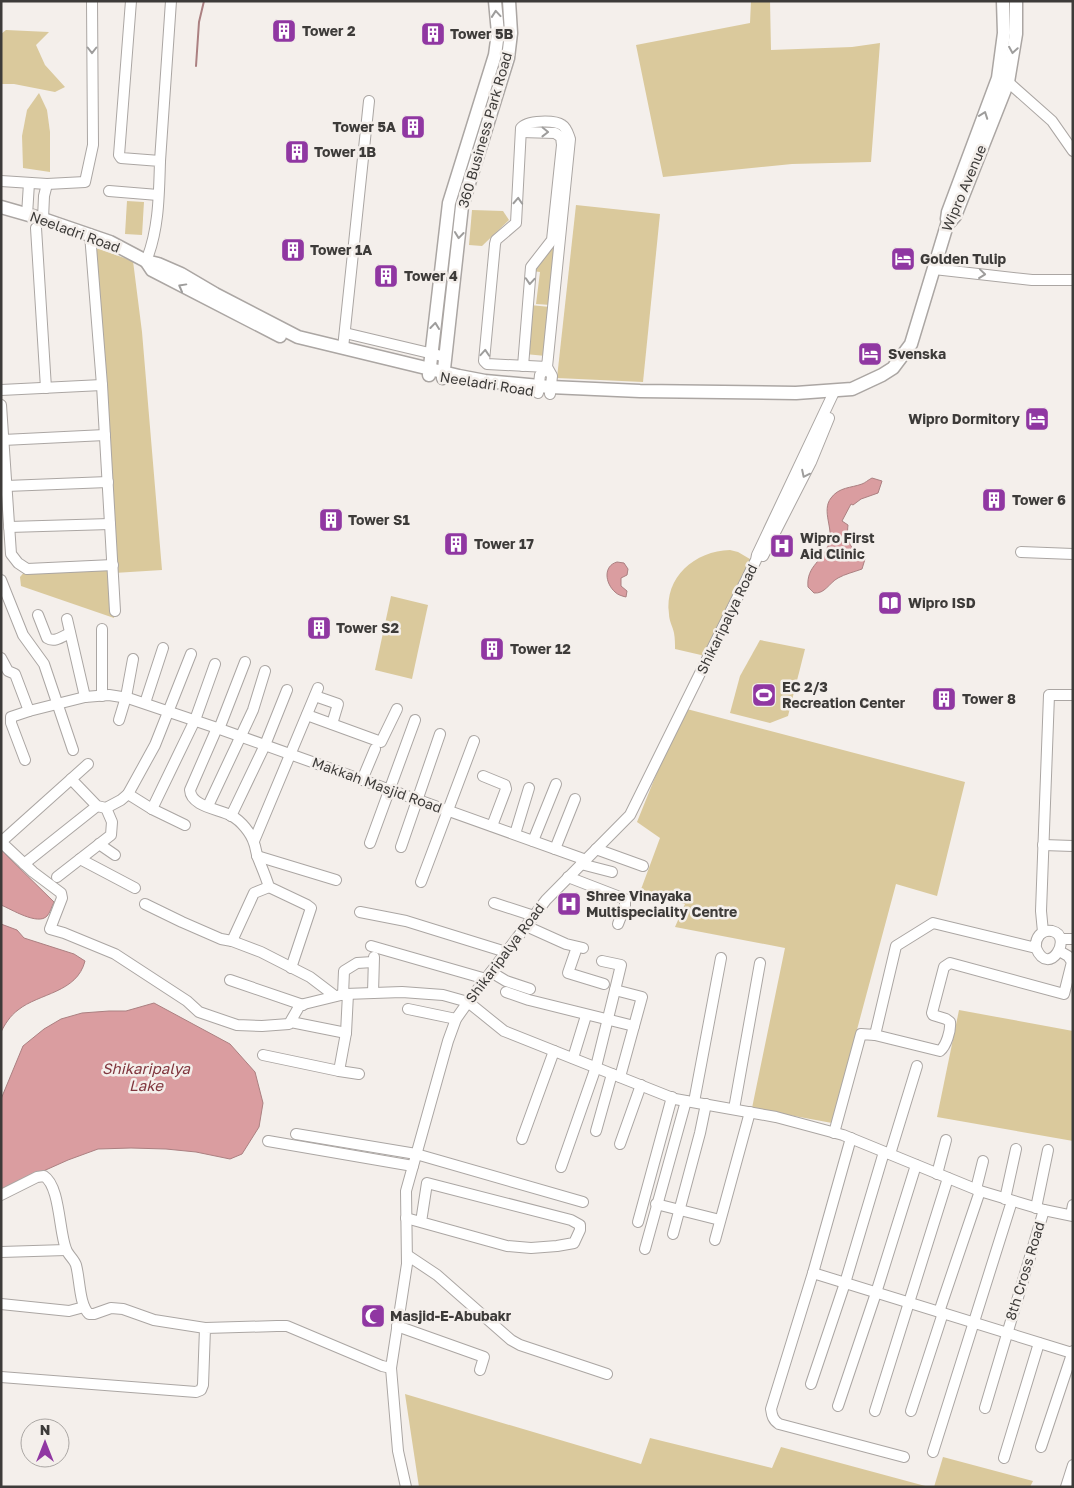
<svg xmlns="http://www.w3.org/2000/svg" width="1074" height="1488" font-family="'Golos Text',sans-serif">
<rect width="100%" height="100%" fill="#f4efeb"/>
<g fill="#dac99c">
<path d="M751,1H770L771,50L852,47L880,43L871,162L792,164L663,177L636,45L750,23Z"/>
<path d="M6,30L49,32L36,45L45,65L65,87L55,92L14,84H1V34Z"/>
<path d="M39,93L47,110L50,132V172L23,168L22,136L27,110Z"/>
<path d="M127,201L144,202L142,235L125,234Z"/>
<path d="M576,205L660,214L643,382L557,378Z"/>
<path d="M472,210L503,211L509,220L482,246L469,245Z"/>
<path d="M557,241L551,305L536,304L540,272L532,271Z"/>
<path d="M90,246L133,261L142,332L162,570L114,573L115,611L114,618L21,586L20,577L27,569L113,565Z"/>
<path d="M530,305L550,307L546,356L525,354Z"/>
<path d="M730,550L738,552L755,562L707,659L701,655L675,649C675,644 675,638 674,633C673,627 669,621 669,614C664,577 695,551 730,550Z"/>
<path d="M391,596L428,605L412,679L375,670Z"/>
<path d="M760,640L805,649L788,716L770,723L730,713L740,676Z"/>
<path d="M683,708L965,782L937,896L896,884L832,1123L752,1108L785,948L675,927L685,904L640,892L660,838L637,822Z"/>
<path d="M959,1010L1073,1031V1141L937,1117Z"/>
<path d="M405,1394L641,1464L650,1438L772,1468L781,1447L929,1487H419Z"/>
<path d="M943,1457L1033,1481L1030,1487H934Z"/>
</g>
<g fill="#da9da0" stroke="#ab8081">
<path d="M872,478L882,481L878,493L861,499L853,505L851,504L842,521L848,525C846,541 851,551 865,559L862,569C854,572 845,574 838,578C829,583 825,594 814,593L808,587C806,565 824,561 829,543C834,529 821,511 831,498C839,487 851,488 862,484C865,483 868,480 872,478Z"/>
<path d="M617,562L624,563L628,569L627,575L621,578V586L627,591L626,597C622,596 618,595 615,592C605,583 603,566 617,562Z"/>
<path d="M1,850L54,902C52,906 50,913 47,916C38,926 11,909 1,905Z"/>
<path d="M1,924L17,930L24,938L74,954L85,961C77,993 39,993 18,1010C10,1016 5,1024 1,1032Z"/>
<path d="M154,1003L230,1044L255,1072L263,1103L259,1127L242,1154L230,1159L196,1152L166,1149L131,1148L98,1149L68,1160L1,1190V1099L23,1046L44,1029L61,1019L82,1013L109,1011H126Z"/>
</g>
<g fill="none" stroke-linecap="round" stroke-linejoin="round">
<path stroke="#ab8081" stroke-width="2" d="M196,66L199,22L204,1"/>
<defs>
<g id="minor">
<path d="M131,1L119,155L121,158L160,161C159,194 159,230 146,261"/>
<path d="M1004,80L1008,82L1052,121L1073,151"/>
<path d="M521,132L555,133L561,137L562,145L552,240L531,267L523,366"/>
<path d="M160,161L171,1"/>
<path d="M1,181L47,184L85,182L93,145L92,1"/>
<path d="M109,191L158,195"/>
<path d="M27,215L29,183"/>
<path d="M43,219L44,196L47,184"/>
<path d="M36,228L46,388"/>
<path d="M90,234L102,385L115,611"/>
<path d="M934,269L1032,280H1073"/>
<path d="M345,333L446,357"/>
<path d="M343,348L369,101"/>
<path d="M547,367L487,364L484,361L495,244L496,240L516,223L521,128C527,120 555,120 562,125C567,128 568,134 570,139L547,367L552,376L550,394"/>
<path d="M1,390L102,385"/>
<path d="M538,393L540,375L547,367"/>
<path d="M1,405L11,554L18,563L27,569L113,565"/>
<path d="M3,440L105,435"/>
<path d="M6,486L108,482"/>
<path d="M9,527L110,524"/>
<path d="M1021,552L1073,554"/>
<path d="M763,556L811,462L829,418"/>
<path d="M1,580L23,635L44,664L73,750"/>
<path d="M38,615L47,638C55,643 63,636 70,633"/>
<path d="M67,619L85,697"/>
<path d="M102,629V696"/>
<path d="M1,658L8,671L15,674L29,711L85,697L109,695L128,698L217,728L586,860"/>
<path d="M315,696L338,704L332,724"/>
<path d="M145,703L163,648"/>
<path d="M307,715L381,742L397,709"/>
<path d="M119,720L126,697L133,659"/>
<path d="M217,728L190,790C191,807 220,809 232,816C241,821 251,833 254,843C256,848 256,853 258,858C262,868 266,877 269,887L307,905L311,908L291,968"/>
<path d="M219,729L245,662"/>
<path d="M25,760L11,723V717L29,711"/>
<path d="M483,776L505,785L506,789L492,826"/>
<path d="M71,779L97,806L106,808L121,800L128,794L155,745L191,654"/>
<path d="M362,780L375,749"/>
<path d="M128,794L152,809L185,825"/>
<path d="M208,806L253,710L265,671"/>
<path d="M152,809L195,720L215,664"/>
<path d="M231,816L265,745L287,690"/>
<path d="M515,834L529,788"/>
<path d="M254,841L318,688"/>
<path d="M533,841L556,784"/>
<path d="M1,842L33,872L61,893L62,898L50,929L64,933L115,954L187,1001L199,1012L237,1025L262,1026L289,1024L300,1005L345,994L402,992L443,995L468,1002L504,1031L675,1099L776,1117L843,1135L980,1191L1044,1210L1073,1216"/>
<path d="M1,842L88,764"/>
<path d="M370,843L415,720"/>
<path d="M99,844L115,855"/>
<path d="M1043,845L1073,846"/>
<path d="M401,847L440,734"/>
<path d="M555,849L575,799"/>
<path d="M596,849L643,866"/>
<path d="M257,856L336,880"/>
<path d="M80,859L135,888"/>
<path d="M24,864L97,806"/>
<path d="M581,864L612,872"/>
<path d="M57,877L111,835L112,822L106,808"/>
<path d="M568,877L625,899V906L618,924"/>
<path d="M421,882L474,741"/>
<path d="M494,903L534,916"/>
<path d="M145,904L182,922L221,939L232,941L261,952L310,977L335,996"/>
<path d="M360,912L406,921L506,952"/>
<path d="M526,926L566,944L583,948"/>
<path d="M1043,932L1041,911L1049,695H1073"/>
<path d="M1062,939H1073"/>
<path d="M232,941L254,893L269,887"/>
<path d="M371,946L486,979"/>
<path d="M577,947L568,973L604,984"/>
<path d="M602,961L621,965L615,990L642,997L620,1077"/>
<path d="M491,972L506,981L530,989"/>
<path d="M230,980L303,1005"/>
<path d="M506,992L529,1000L634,1026"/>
<path d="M373,993L374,957"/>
<path d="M343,995L344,971L357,963L373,962"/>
<path d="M408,1009L456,1019"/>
<path d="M291,1022L346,1033"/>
<path d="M875,1035L940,1051C946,1046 951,1031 950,1022L946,1019L933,1015L932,1013L944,967L950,963L1064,994L1072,962L1068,956L1061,952"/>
<path d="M263,1055L339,1071L346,1033L348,994"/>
<path d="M573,1058L585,1019"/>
<path d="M339,1071L359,1074"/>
<path d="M694,1102L721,958"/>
<path d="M734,1109L760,963"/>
<path d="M596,1131L612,1074"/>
<path d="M834,1133L861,1034L875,1035L896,946L933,923L1036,948C1049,979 1074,936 1052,931C1041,929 1035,938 1036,948"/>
<path d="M296,1134L416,1154L583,1202"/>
<path d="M851,1138L813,1273L771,1409C772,1416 773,1420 779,1424L904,1457"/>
<path d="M522,1139L554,1051"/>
<path d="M268,1141L413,1166"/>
<path d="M620,1144L641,1085"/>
<path d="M890,1154L917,1066"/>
<path d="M561,1167L596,1067L615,990"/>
<path d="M937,1174L946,1140"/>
<path d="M976,1189L983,1161"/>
<path d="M1,1195L37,1177L44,1176C60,1186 59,1232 66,1249C68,1255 74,1259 76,1265C80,1279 79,1304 89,1314H94L111,1308L123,1309L154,1320L205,1328"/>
<path d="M1005,1199L1016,1149"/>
<path d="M656,1204L720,1220"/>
<path d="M1036,1208L1048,1150"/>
<path d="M1071,1215L1073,1205"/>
<path d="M406,1218L507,1246L531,1248L557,1246L574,1243L580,1230V1225L571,1220L427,1183L421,1222"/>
<path d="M638,1222L672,1097"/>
<path d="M673,1234L700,1133L706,1104"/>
<path d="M715,1240L750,1112"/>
<path d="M645,1249L686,1101"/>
<path d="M1,1252L66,1250"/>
<path d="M407,1255L437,1275L511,1340L520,1345L607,1374"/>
<path d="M813,1273L1072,1353"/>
<path d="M1,1304L69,1311L84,1307"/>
<path d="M939,1312L980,1191"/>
<path d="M397,1326L484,1357L480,1370"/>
<path d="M1,1377L196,1392L201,1390L203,1385L205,1328L277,1326H287L382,1366L391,1368"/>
<path d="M811,1384L845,1283L884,1152"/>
<path d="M838,1406L876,1293L916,1165"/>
<path d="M985,1408L1044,1210"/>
<path d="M875,1411L948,1178"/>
<path d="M911,1411L943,1313"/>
<path d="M1041,1447L1073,1351"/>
<path d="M933,1452L1012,1201"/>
<path d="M1004,1458L1039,1343"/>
<path d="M406,1487L398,1451L391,1368L407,1264L406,1191L448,1041L456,1019L468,1002L546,900L630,815L756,560L757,555L834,392"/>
<path d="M1066,1487L1073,1465"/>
</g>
<g id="major">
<path d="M1,207L43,219L110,242L146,261L158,264L181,274L215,294L298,337L459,376L485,381L550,387L640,391L796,393L852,389L882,375L893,368L911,344L947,225L955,216L1008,82L1016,34V1"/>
<path d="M947,219L948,212L998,78L1004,33L1003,1"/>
<path d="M146,261L152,270L280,336"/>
<path d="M429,375L449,203L495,55L498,33L495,1"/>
<path d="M443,378L462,206L508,58L511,33L509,1"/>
</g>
</defs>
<use href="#minor" stroke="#aba6a3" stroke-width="12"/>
<use href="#major" stroke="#aba6a3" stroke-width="15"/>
<use href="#minor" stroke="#fff" stroke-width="10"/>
<use href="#major" stroke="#fff" stroke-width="12"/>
</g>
<defs><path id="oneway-chevron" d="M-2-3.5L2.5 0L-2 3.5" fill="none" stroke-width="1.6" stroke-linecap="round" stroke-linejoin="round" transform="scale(1.25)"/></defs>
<g stroke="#9e9d9c">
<use href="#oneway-chevron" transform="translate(496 14) rotate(-95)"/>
<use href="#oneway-chevron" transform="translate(92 50) rotate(90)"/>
<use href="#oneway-chevron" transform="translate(1013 50) rotate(99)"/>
<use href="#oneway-chevron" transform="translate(984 115) rotate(-70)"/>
<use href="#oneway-chevron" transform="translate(545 132) rotate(1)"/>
<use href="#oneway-chevron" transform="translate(518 201) rotate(-87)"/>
<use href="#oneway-chevron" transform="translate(459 235) rotate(96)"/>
<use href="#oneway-chevron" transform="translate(982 274) rotate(6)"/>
<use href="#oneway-chevron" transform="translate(530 281) rotate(94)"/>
<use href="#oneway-chevron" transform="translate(182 287) rotate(-151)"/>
<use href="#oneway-chevron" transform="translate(435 326) rotate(-84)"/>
<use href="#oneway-chevron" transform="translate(485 353) rotate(-86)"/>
<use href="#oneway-chevron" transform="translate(805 474) rotate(116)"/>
</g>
<defs>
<symbol id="building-square" viewBox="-11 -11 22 22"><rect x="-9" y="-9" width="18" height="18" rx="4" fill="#9037a2" stroke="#f4efeb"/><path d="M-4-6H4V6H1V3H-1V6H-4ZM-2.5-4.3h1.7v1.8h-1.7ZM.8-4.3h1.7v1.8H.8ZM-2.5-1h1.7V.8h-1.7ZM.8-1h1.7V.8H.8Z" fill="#fff"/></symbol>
<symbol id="hotel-square" viewBox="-11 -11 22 22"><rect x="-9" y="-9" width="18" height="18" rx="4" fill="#9037a2" stroke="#f4efeb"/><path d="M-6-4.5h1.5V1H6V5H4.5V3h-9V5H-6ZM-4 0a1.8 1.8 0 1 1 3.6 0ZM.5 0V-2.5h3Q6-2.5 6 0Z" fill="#fff"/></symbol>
<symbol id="hospital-square" viewBox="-11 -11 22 22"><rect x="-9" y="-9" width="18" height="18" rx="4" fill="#9037a2" stroke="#f4efeb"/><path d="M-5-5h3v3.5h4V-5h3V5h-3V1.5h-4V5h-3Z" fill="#fff"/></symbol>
<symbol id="library-square" viewBox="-11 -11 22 22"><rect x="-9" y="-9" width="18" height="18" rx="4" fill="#9037a2" stroke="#f4efeb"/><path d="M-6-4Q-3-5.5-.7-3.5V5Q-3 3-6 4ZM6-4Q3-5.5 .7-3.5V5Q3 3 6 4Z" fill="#fff"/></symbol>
<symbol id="stadium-square" viewBox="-11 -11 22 22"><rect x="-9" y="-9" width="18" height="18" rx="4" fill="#9037a2" stroke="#f4efeb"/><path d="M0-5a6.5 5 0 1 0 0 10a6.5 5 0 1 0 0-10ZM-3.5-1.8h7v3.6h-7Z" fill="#fff"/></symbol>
<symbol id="mosque-square" viewBox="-11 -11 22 22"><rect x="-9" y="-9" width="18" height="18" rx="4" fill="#9037a2" stroke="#f4efeb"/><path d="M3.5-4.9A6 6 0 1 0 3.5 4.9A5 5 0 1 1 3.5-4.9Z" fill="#fff"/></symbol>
</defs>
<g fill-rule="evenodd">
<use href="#building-square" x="270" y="17" width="28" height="28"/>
<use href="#building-square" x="419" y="20" width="28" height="28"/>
<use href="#building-square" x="399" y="113" width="28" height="28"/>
<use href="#building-square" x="283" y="138" width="28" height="28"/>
<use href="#building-square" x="279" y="236" width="28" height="28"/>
<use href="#hotel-square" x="889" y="245" width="28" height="28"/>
<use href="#building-square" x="372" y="262" width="28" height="28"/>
<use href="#hotel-square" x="856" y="340" width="28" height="28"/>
<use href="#hotel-square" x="1023" y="405" width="28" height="28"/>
<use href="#building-square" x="980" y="486" width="28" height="28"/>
<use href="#building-square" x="317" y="506" width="28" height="28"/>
<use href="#building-square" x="442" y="530" width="28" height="28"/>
<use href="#hospital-square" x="768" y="532" width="28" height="28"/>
<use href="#library-square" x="876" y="589" width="28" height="28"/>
<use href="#building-square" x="305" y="614" width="28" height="28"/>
<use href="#building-square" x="478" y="635" width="28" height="28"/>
<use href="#stadium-square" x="750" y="681" width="28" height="28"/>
<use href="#building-square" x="930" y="685" width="28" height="28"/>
<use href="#hospital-square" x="555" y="890" width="28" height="28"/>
<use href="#mosque-square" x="359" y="1302" width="28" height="28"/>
</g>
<g text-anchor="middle" stroke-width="5" stroke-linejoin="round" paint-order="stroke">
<g font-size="14" font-weight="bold" fill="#3d3b39" stroke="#f4efeb" text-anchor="start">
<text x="302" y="36">Tower 2</text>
<text x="450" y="39">Tower 5B</text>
<text x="396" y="132" text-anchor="end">Tower 5A</text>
<text x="314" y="157">Tower 1B</text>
<text x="310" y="255">Tower 1A</text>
<text x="920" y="264">Golden Tulip</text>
<text x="404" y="281">Tower 4</text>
<text x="888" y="359">Svenska</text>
<text x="1020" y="424" text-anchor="end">Wipro Dormitory</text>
<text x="1012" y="505">Tower 6</text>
<text x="348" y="525">Tower S1</text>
<text x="800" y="543">Wipro First<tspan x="800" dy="16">Aid Clinic</tspan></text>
<text x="474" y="549">Tower 17</text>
<text x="908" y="608">Wipro ISD</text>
<text x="336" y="633">Tower S2</text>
<text x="510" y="654">Tower 12</text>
<text x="782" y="692">EC 2/3<tspan x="782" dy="16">Recreation Center</tspan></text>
<text x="962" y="704">Tower 8</text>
<text x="586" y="901">Shree Vinayaka<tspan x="586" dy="16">Multispeciality Centre</tspan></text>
<text x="390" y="1321">Masjid-E-Abubakr</text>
</g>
<g font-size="14" fill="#3d3b39" stroke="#f4efeb">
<text transform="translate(485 130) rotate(-74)" y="5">360 Business Park Road</text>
<text transform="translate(964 188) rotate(-67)" y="5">Wipro Avenue</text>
<text transform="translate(75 232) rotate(20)" y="5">Neeladri Road</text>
<text transform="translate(487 384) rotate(9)" y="5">Neeladri Road</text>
<text transform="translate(727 619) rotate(-64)" y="5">Shikaripalya Road</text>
<text transform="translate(377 785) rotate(20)" y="5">Makkah Masjid Road</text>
<text transform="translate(505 953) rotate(-53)" y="5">Shikaripalya Road</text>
<text transform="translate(1025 1271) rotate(-73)" y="5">8th Cross Road</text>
</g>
<g font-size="15" font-style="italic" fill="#80363e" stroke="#f4efeb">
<text x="146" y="1074">Shikaripalya<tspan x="146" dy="17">Lake</tspan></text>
</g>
</g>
<rect width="1074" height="1488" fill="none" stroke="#3d3b39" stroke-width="5"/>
<g transform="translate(45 1443)"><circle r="24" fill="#f4efeb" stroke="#aba7a4"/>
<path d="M0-4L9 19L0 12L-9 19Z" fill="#9037a2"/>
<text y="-8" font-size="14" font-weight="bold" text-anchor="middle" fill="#3d3b39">N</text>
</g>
</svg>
